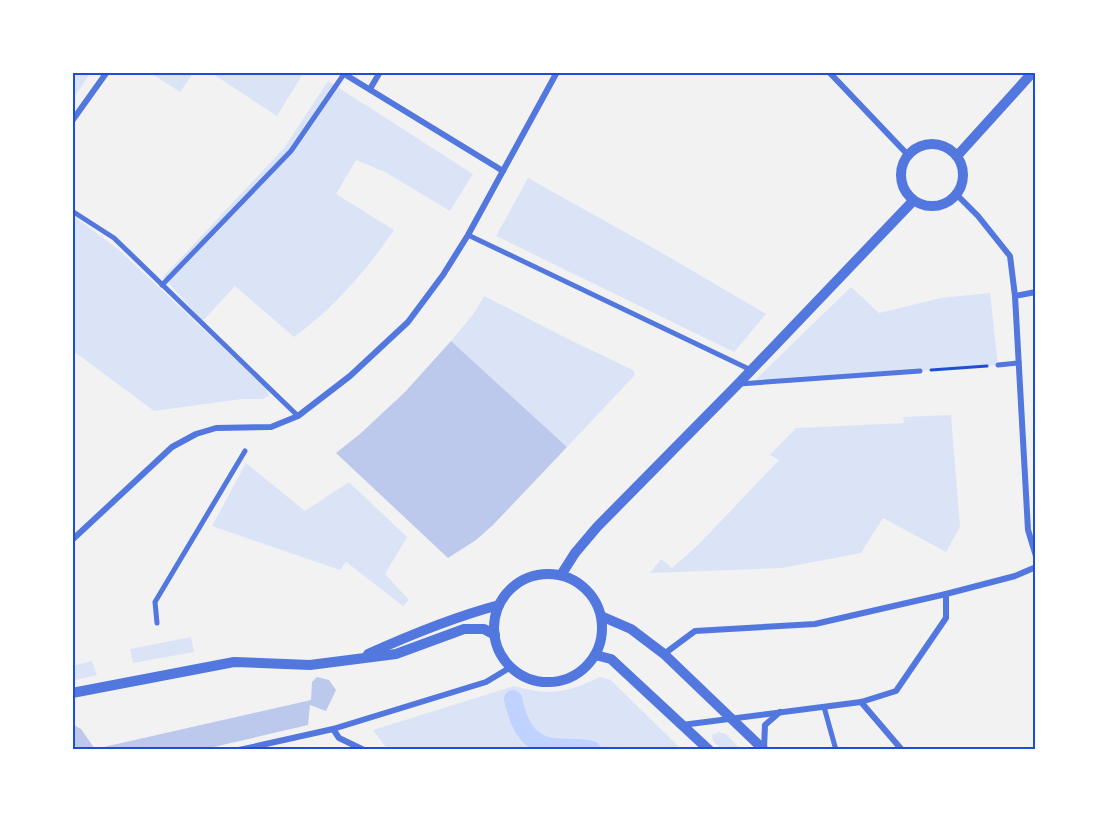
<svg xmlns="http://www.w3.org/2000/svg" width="1108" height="822" font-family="Figtree,sans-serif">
<rect width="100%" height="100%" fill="#f2f2f2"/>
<g fill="#dbe4f7">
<path d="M72,72H91L75,96L72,94Z"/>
<path d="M149,72H194L180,92Z"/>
<path d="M210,72H304L277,116Z"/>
<path d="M328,81L473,174L450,211L385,172L356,160L336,194L394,230C367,270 333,309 294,337L235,286L203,321L163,277L284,148Z"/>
<path d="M528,178L664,254L766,314L734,352L496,236Z"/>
<path d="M72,215L118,249L267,389L269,396L262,399H242L154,411L72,350Z"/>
<path d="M851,287L879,313L941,298L990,293L998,365L752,383Z"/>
<path d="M484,296L572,341L633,370L635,375L567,447L451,341L474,313Z"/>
<path d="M951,415L960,527L946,552L883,518L861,553L782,568L650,573L661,559L672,568L699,544L779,460L770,455L796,428L904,423L903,417Z"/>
<path d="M246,463L305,511L349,482L407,537L385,574L409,600L403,606L346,562L340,570L212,526Z"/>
<path d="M191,637L194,652L133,663L130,649Z"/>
<path d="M92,661L97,675L72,681V666Z"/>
<path d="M600,677L611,680L682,750H388L373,730L514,686C550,696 567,693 600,677Z"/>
<path d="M719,732L726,734L741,750H722L713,741L712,735Z"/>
</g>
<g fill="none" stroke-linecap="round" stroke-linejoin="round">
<path stroke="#bfd3fe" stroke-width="18" d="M513,699C518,721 526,744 553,747C567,749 578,746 592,750"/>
</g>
<g fill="#bdc9ec">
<path d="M451,341L567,447L493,525L476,540L448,558L336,453L361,433L405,392Z"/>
<path d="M317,677L329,680L336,690L326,711L310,705L308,725L201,750H72V724L81,729L95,749L311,700L312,682Z"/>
</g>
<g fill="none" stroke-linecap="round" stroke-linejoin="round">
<path stroke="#1d4ed8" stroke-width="3" d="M931,370L987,366"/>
<g stroke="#5277de" stroke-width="5">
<path d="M72,211L114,238L298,416"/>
<path d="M468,235L751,370"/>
<path d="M162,285L291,151L344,74"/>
<path d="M998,365L1019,363"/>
<path d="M739,384L920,371"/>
<path d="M157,623L155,602L245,451"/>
<path d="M824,707L836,750"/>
</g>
<g stroke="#5277de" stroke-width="6">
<path d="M341,72L503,171"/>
<path d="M829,72L908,155"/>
<path d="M370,89L380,72"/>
<path d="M72,121L107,72"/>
<path d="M957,195L978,216L1010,256L1015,296L1028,530L1036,556"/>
<path d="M1015,296L1036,292"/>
<path d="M72,540L172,447L196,434L216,428L271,427L298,416L350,376L408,322L443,275L468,235L557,72"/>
<path d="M664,654L695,631L815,624L946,594L1015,576L1036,567"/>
<path d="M861,702L902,750"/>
<path d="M682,725L861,702L896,691L946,618V594"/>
<path d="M333,729L339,738L364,750"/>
<path d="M764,749L765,725L780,712"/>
<path d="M239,750L333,729L486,682L511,667"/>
</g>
<g stroke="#5277de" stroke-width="10">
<circle cx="932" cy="175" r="31"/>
<path d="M957,156L1033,72"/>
<circle cx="548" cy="628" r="54"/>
<path d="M561,575L575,553L597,527L738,384L913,201"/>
<path d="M601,616L631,629L664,654L764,750"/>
<path d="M368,654C410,635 454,617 499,605"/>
<path d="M595,655L611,659L709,750"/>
<path d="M72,693L234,662L310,665L396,654L464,629H484L495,635"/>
</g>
</g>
<rect width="1108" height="822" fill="none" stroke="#ffffff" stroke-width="147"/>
<rect x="74" y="74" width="960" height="674" fill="none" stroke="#1d4ed8" stroke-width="2"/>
</svg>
